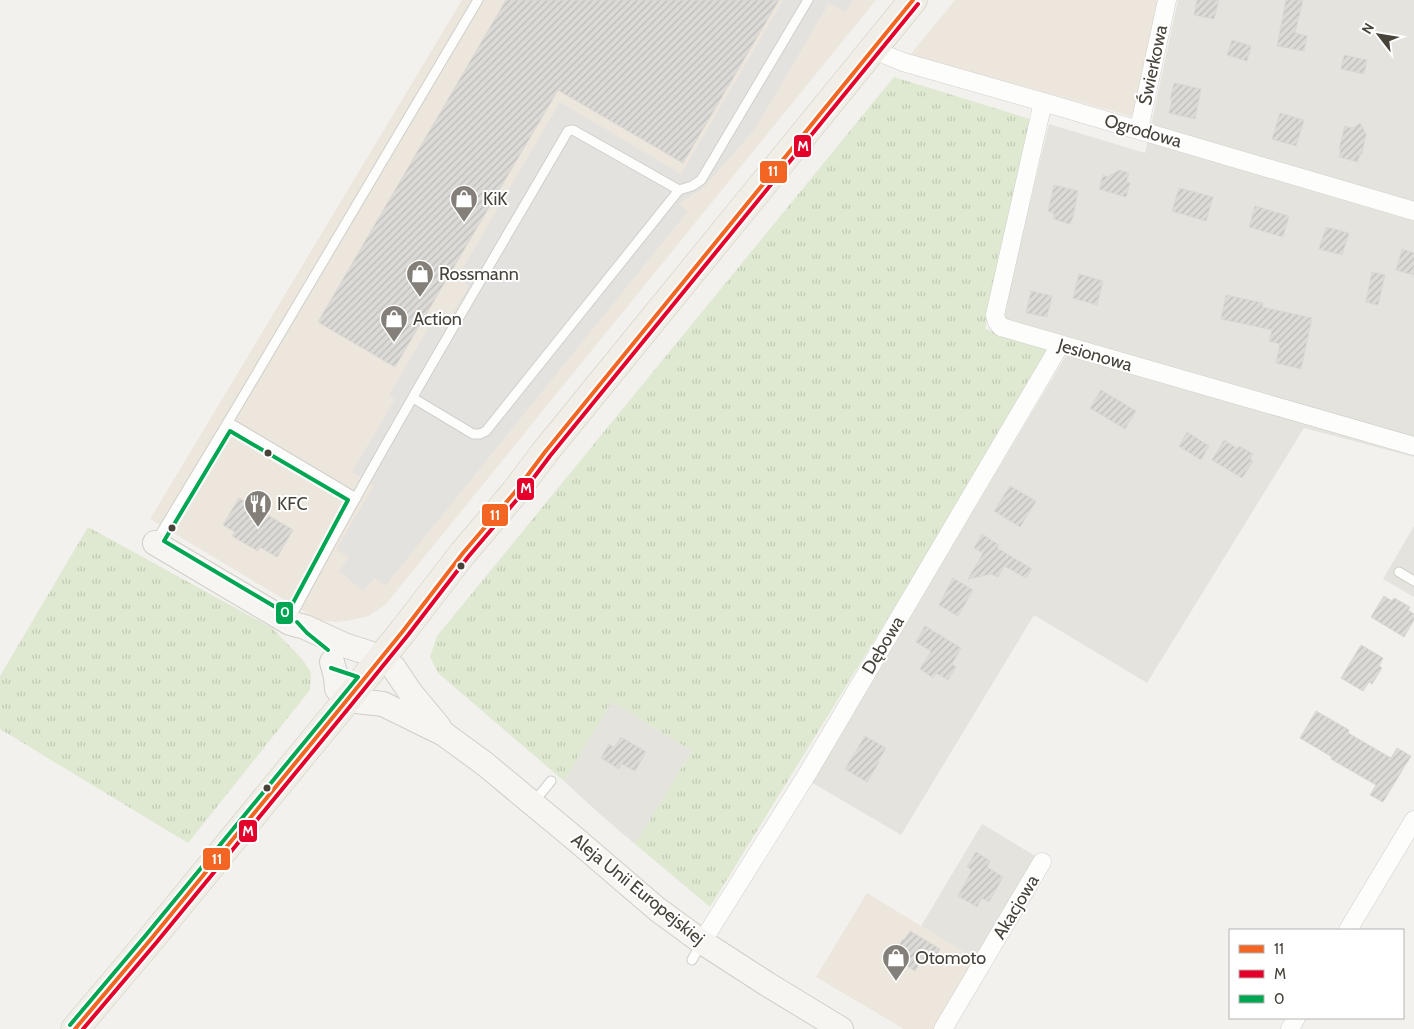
<svg xmlns="http://www.w3.org/2000/svg" width="1414" height="1029" font-family="Cabin,sans-serif">
<defs>
<pattern id="grass-tufts" width="24" height="20" patternUnits="userSpaceOnUse" patternTransform="scale(1.25)"><rect width="24" height="20" fill="#dfe9d1"/><path d="M3 7l-1-3M5 7V3M7 7l1-3M15 17l-1-3M17 17v-4M19 17l1-3" fill="none" stroke="#c1c9b4"/></pattern>
<pattern id="building-hatch" width="6" height="6" patternUnits="userSpaceOnUse" patternTransform="scale(1.25)"><rect width="6" height="6" fill="#dcdad7"/><path d="M-1 1l2-2M0 6l6-6M5 7l2-2" fill="none" stroke="#bebcb9"/></pattern>
</defs>
<rect width="100%" height="100%" fill="#f2f1ee"/>
<g fill="#e5e3dd">
<path d="M1178,0H1414V457L1304,428L1147,683L1034,615L901,835L811,782L1076,339L1002,318L1049,124L1145,153Z"/>
<path d="M1414,526V597L1383,579Z"/>
<path d="M612,702L692,751L635,844L602,816L564,781Z"/>
<path d="M982,824L1037,857L975,959L921,926Z"/>
</g>
<g fill="#ece6dc">
<path d="M462,0H876L386,604L369,616L351,620L337,622L320,621L150,519Z"/>
<path d="M955,0H1159L1134,117L910,55Z"/>
<path d="M867,893L975,959L934,1029H904L816,977Z"/>
</g>
<g fill="url(#grass-tufts)">
<path d="M894,77L1030,119L985,329L1053,350L710,907L635,844L692,751L612,702L564,781L438,673L430,657L437,636Z"/>
<path d="M88,527L272,628L302,659L311,672L310,690L188,843L0,729V676Z"/>
</g>
<path fill="#e4e2df" d="M783,0H853L846,12L829,3L755,129L702,189L679,203L688,211L385,586L375,578L363,591L339,571L349,557L336,550L374,485L352,472L395,399L389,395L431,323L443,330L469,286L457,278L560,102L681,174Z"/>
<g fill="url(#building-hatch)" stroke="#dad8d4">
<path d="M506,0H779L683,163L558,90L395,367L318,322Z"/>
<path d="M1197,0H1219L1214,19L1194,15Z"/>
<path d="M1286,0H1303L1295,33L1307,36L1304,51L1277,46Z"/>
<path d="M1232,40L1251,46L1247,61L1227,55Z"/>
<path d="M1344,55L1367,60L1364,74L1341,69Z"/>
<path d="M1174,83L1201,89L1195,119L1169,113L1172,100H1170Z"/>
<path d="M1280,113L1304,120L1296,146L1272,139Z"/>
<path d="M1360,123L1366,134L1362,154H1360L1358,162L1339,157L1341,149H1339L1345,126L1353,128Z"/>
<path d="M1120,170L1129,173L1126,182L1130,183L1126,197L1099,189L1103,175L1107,177Z"/>
<path d="M1054,185L1078,191L1073,217L1070,224L1053,219L1054,213L1048,211Z"/>
<path d="M1179,188L1213,197L1206,221L1172,211Z"/>
<path d="M1255,206L1289,216L1283,237L1249,227Z"/>
<path d="M1326,227L1349,233L1342,255L1319,249Z"/>
<path d="M1402,249L1414,253V275L1396,270Z"/>
<path d="M1372,272L1385,275L1378,305L1366,302Z"/>
<path d="M1079,274L1103,281L1097,305L1073,298Z"/>
<path d="M1031,291L1052,296L1047,317L1026,313Z"/>
<path d="M1226,295L1263,303L1262,307L1312,318L1301,369L1276,363L1280,344L1269,341L1272,330L1221,319Z"/>
<path d="M1101,390L1136,411L1125,429L1090,408Z"/>
<path d="M1187,432L1209,446L1201,460L1179,446Z"/>
<path d="M1224,440L1238,449L1239,446L1253,454L1250,459L1253,461L1242,478L1212,460Z"/>
<path d="M1010,486L1036,501L1020,527L994,511Z"/>
<path d="M239,498L293,530L277,557L260,547L258,551L232,536L235,532L223,525Z"/>
<path d="M982,534L999,545L997,548L1032,569L1026,578L1004,566L998,577L991,574L968,579L983,553L974,548Z"/>
<path d="M953,578L973,590L958,616L939,605Z"/>
<path d="M1384,596L1392,601L1394,598L1410,607L1408,610L1414,614V620L1404,637L1371,617Z"/>
<path d="M925,626L961,648L952,664L956,667L948,680L936,673L933,678L920,669L931,651L916,642Z"/>
<path d="M1361,645L1383,658L1379,666L1382,668L1372,684L1369,682L1363,691L1341,678Z"/>
<path d="M1316,711L1349,730L1348,733L1391,758L1397,748L1411,756L1383,802L1370,795L1376,785L1331,759L1332,757L1300,738Z"/>
<path d="M865,736L886,748L878,761L879,762L867,782L845,769Z"/>
<path d="M621,737L646,752L635,771L622,764L619,769L601,758L609,744L614,748Z"/>
<path d="M976,852L990,861L987,867L1003,877L989,902L982,898L977,907L958,896L972,870L967,867Z"/>
<path d="M910,931L940,949L931,964L922,959L915,971L894,958L898,951L896,950L903,939L904,940Z"/>
</g>
<g fill="none" stroke-linecap="round" stroke-linejoin="round">
<defs>
<g id="lane">
<path d="M679,190L692,186L701,180L808,0"/>
<path d="M228,422L356,498"/>
<path d="M155,543L228,422L478,0"/>
<path d="M1399,572L1414,581"/>
<path d="M290,623L294,611C381,448 475,290 568,131L573,130L679,190L486,431L480,434H473L413,398"/>
<path d="M533,803L551,781"/>
<path d="M692,960L702,942"/>
</g>
<g id="street">
<path d="M873,48L886,55L903,62L1043,102L1414,211"/>
<path d="M1043,102L995,315L997,322L1001,327L1414,446"/>
<path d="M1139,129L1167,0"/>
<path d="M1348,930L1414,820"/>
<path d="M702,942L806,776L1060,345"/>
<path d="M943,1029L1042,862"/>
<path d="M1290,1029L1296,1018"/>
</g>
<g id="secondary">
<path d="M155,543L290,623L305,627L344,645L381,657L394,668L410,692L439,727"/>
<path d="M332,662L336,677L337,689L347,700L383,704L444,734L485,764L573,837L657,909L702,942L767,984L841,1029"/>
</g>
<path id="primary" d="M75,1029L151,939L347,700L403,631L463,553L515,492L545,452L913,0"/>
</defs>
<use href="#lane" stroke="#d0cfcb" stroke-width="11"/>
<use href="#street" stroke="#d0cfcb" stroke-width="19"/>
<use href="#secondary" stroke="#d0cec6" stroke-width="26"/>
<use href="#primary" stroke="#d2ccbe" stroke-width="29"/>
<use href="#lane" stroke="#fdfdfc" stroke-width="9"/>
<use href="#street" stroke="#fdfdfc" stroke-width="18"/>
<use href="#secondary" stroke="#f7f5f1" stroke-width="24"/>
<use href="#primary" stroke="#f0eee6" stroke-width="28"/>
<defs>
<path id="bus-1" d="M75,1029L151,939L347,700L403,631L463,553L515,492L545,452L913,0"/>
<path id="bus-2" d="M83,1029L156,943L352,704L408,635L468,557L520,496L550,456L918,4"/>
<g id="bus-3">
<path d="M230,431L348,500L287,614L164,541Z"/>
<path d="M297,622L307,633L328,650"/>
<path d="M70,1025L146,935L358,677L331,668"/>
</g>
</defs>
<use href="#bus-1" stroke="#fff" stroke-width="8"/>
<use href="#bus-2" stroke="#fff" stroke-width="8"/>
<use href="#bus-3" stroke="#fff" stroke-width="8"/>
<use href="#bus-1" stroke="#f26522" stroke-width="4"/>
<use href="#bus-2" stroke="#e4002b" stroke-width="4"/>
<use href="#bus-3" stroke="#00a651" stroke-width="4"/>
</g>
<defs>
<symbol id="shop-pin" viewBox="-11 -11 22 30"><path d="M0 17L-7.5 6A9.5 9.5 0 1 1 7.5 6Z" fill="#848079" stroke="#fff"/><path d="M-5-2.5h2.3a2.7 3.5 0 0 1 5.4 0H5L5.5 6h-11ZM-1.5-2.5h3a1.5 2.3 0 0 0-3 0Z" fill="#fff"/></symbol>
<symbol id="restaurant-pin" viewBox="-11 -11 22 30"><path d="M0 17L-7.5 6A9.5 9.5 0 1 1 7.5 6Z" fill="#848079" stroke="#fff"/><path d="M-5-6h1v4h1v-4h1v4h1v-4h1v5L-1.5 .5V6h-2V.5L-5-1ZM5-6V6H3V1.5H1.5Q1.5-4 5-6Z" fill="#fff"/></symbol>
</defs>
<g fill-rule="evenodd">
<use href="#shop-pin" x="448" y="183" width="32" height="43"/>
<use href="#shop-pin" x="404" y="258" width="32" height="43"/>
<use href="#shop-pin" x="378" y="303" width="32" height="43"/>
<use href="#restaurant-pin" x="242" y="488" width="32" height="43"/>
<use href="#shop-pin" x="880" y="942" width="32" height="43"/>
</g>
<g fill="#48433a" stroke="#fff" stroke-width="2">
<circle cx="268" cy="453" r="4.5"/>
<circle cx="172" cy="528" r="4.5"/>
<circle cx="461" cy="566" r="4.5"/>
<circle cx="267" cy="788" r="4.5"/>
</g>
<g text-anchor="middle" stroke-width="4" stroke-linejoin="round" paint-order="stroke">
<g font-size="18" fill="#48433a" stroke="#fff">
<text transform="translate(1153 65) rotate(-78)" y="6">Świerkowa</text>
<text transform="translate(1143 131) rotate(16)" y="6">Ogrodowa</text>
<text transform="translate(1095 355) rotate(16)" y="6">Jesionowa</text>
<text transform="translate(883 645) rotate(-59)" y="6">Dębowa</text>
<text transform="translate(638 889) rotate(39)" y="6">Aleja Unii Europejskiej</text>
<text transform="translate(1016 907) rotate(-59)" y="6">Akacjowa</text>
</g>
<g font-size="18" fill="#48433a" stroke="#fff" text-anchor="start">
<text x="483" y="205">KiK</text>
<text x="439" y="280">Rossmann</text>
<text x="413" y="325">Action</text>
<text x="277" y="510">KFC</text>
<text x="915" y="964">Otomoto</text>
</g>
</g>
<g stroke="#fff" stroke-width="2">
<rect x="793" y="134" width="19" height="24" rx="5" fill="#e4002b"/>
<rect x="759" y="160" width="29" height="24" rx="5" fill="#f26522"/>
<rect x="516" y="477" width="19" height="24" rx="5" fill="#e4002b"/>
<rect x="481" y="503" width="28" height="24" rx="5" fill="#f26522"/>
<rect x="275" y="601" width="19" height="24" rx="5" fill="#00a651"/>
<rect x="238" y="819" width="20" height="24" rx="5" fill="#e4002b"/>
<rect x="202" y="847" width="29" height="24" rx="5" fill="#f26522"/>
</g>
<g font-size="14" text-anchor="middle" font-weight="bold" fill="#fff">
<text x="803" y="151">M</text>
<text x="773" y="176">11</text>
<text x="526" y="493">M</text>
<text x="495" y="520">11</text>
<text x="285" y="617">0</text>
<text x="248" y="836">M</text>
<text x="217" y="864">11</text>
</g>
<rect x="1229" y="929" width="175" height="90" fill="#ffffff" stroke="#b6b4b0"/>
<rect x="1239" y="945" width="25" height="8" fill="#f26522" stroke="#b6b4b0"/>
<text x="1274" y="954" font-size="15" fill="#48433a">11</text>
<rect x="1239" y="970" width="25" height="8" fill="#e4002b" stroke="#b6b4b0"/>
<text x="1274" y="979" font-size="15" fill="#48433a">M</text>
<rect x="1239" y="995" width="25" height="8" fill="#00a651" stroke="#b6b4b0"/>
<text x="1274" y="1004" font-size="15" fill="#48433a">0</text>
<g transform="translate(1379 35) rotate(301)" stroke="#ffffff" stroke-width="4" paint-order="stroke">
<path d="M0-4L9 19L0 12L-9 19Z" fill="#48433a"/>
<text y="-8" font-size="14" font-weight="bold" text-anchor="middle" fill="#48433a">N</text>
</g>
</svg>
